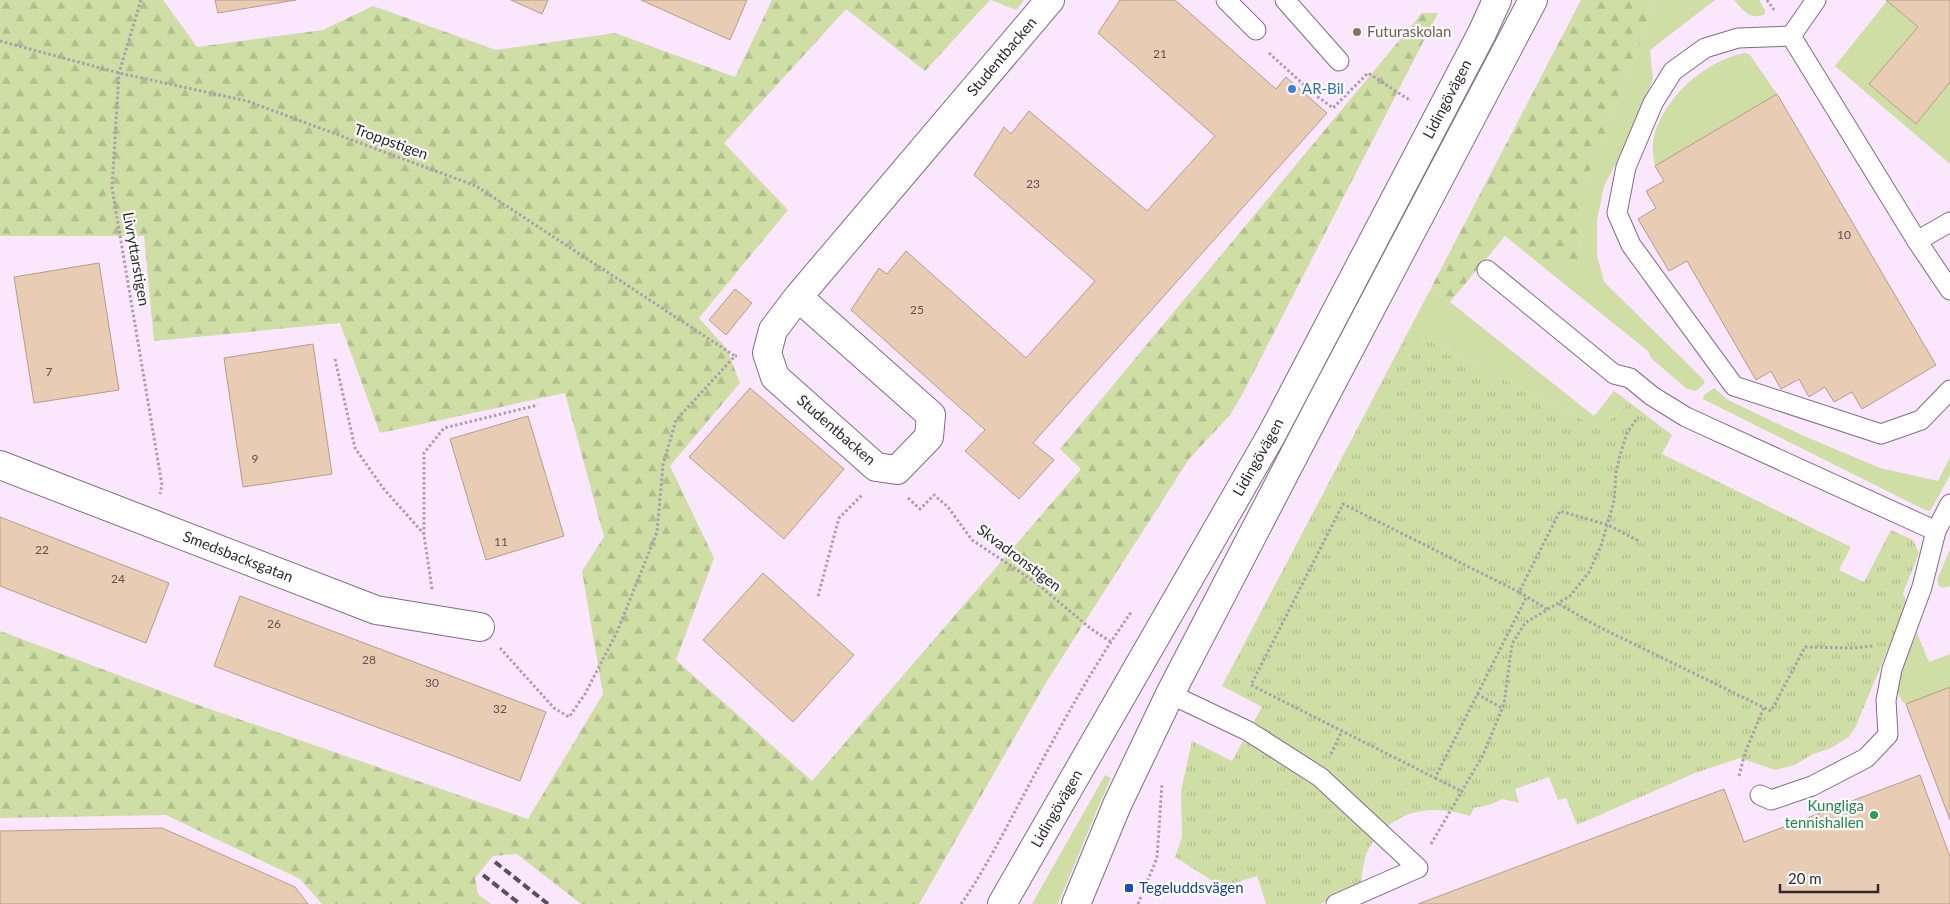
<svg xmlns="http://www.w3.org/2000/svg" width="1950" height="904" font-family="Lato,sans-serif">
<defs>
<pattern id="forest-firs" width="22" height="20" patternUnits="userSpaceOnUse" patternTransform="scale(1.25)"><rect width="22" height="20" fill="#cedea4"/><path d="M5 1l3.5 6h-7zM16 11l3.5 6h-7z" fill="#b1be8e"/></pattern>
<pattern id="park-tufts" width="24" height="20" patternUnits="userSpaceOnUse" patternTransform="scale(1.25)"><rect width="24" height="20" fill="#cedea4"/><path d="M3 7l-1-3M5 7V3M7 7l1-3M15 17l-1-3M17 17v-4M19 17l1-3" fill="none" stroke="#b1be8e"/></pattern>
</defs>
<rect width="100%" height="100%" fill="#fae7fe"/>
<g fill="#cedea4">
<path d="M1654,0H1715L1650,50L1653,79L1620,156L1604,186L1597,220V255L1604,282L1703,379L1705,382L1703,385L1696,391L1687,389L1651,358L1648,351L1542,266L1554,255L1578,268L1582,231V191L1644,34Z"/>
<path d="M1734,0H1759L1765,10V14C1750,21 1743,10 1734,0Z"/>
<path d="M1887,1L1918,27L1869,84L1916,124L1950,82V164L1835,66Z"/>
<path d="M1745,53L1750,55L1777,94L1655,166C1654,159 1652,150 1653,143C1659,101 1705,60 1745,53Z"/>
<path d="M1430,290L1450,302L1594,416L1614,391L1629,402L1600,429L1409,330Z"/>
<path d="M1714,388L1728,400L1804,436L1880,468L1938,481L1950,457V475L1932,508L1929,511L1921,508L1703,399L1704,395Z"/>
<path d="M1950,549V586L1943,588L1939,586L1937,580Z"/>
<path d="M1917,633L1929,662L1950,654V687L1906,704L1902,701L1894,684Z"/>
<path d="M1105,775L1111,778C1092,820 1076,862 1058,904H1032Z"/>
</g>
<g fill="url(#forest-firs)">
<path d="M0,0H163L197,47L323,30L373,6L496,50L615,33L735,77L772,0H990L925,71L846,9L724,143L788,210L699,318L727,349L740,383L670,466L714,558L676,660L812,781L1081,469L1060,449L1422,13H1438L1243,393L1230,415L1189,459L1047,681L919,904H581L517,854L493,856L475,878L478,894L491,904H322L300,879L166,815L0,818V631L201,706L528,819L603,694L582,571L604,537L565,393L380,433L340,323L154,341L144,236H0Z"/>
<path d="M991,0H1024L1016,10Z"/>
<path d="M1581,0H1654L1644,34L1582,191V231L1578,269L1554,255L1542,266L1505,236L1450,302L1430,290Z"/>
</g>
<path fill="url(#park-tufts)" d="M1409,330L1600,429L1629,402L1672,435L1662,454L1851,547L1839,570L1864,582L1891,530L1913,540L1919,553L1903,593L1907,603L1856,726L1849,737L1831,748L1811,755L1795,765L1775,770L1740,758L1695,773L1577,825L1566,798L1558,800L1549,777L1515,789L1519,803L1503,799L1489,805L1474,808L1470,816C1432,804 1397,809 1372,843C1363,856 1362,873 1361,888L1320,904H1266L1257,876L1222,887L1175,857L1182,837L1181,791L1192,741L1232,761L1262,707L1222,686Z"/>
<g fill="#e9ccb4" stroke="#b89c85">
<path d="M215,0H296L218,13Z"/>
<path d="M511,0H548L542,14Z"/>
<path d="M641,0H747L730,40Z"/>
<path d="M1120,0H1175L1276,89L1286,77L1327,113L1033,443L1054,460L1019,499L965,451L985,430L851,310L879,268L887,274L906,251L1026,358L1095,281L974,175L1004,127L1011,134L1029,111L1147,211L1215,136L1098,33Z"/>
<path d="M1886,0H1950V82L1916,124L1869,84L1918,27Z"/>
<path d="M1777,94L1936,365L1862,409L1852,392L1834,402L1825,387L1809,397L1799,379L1781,389L1771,371L1756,380L1687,261L1669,271L1638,219L1656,208L1646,191L1664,181L1655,166Z"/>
<path d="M99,263L119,390L34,403L14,277Z"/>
<path d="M735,289L752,303L726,335L709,320Z"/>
<path d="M313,344L332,474L243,487L224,358Z"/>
<path d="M750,388L844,469L784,539L689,457Z"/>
<path d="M528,416L564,536L486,560L450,439Z"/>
<path d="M0,517L169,583L146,643L0,586Z"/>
<path d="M763,573L854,655L793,722L703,640Z"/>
<path d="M240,596L546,712L520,781L214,666Z"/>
<path d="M1950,687V820L1906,704Z"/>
<path d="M1920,775L1950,857V904H1418L1724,789L1744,842Z"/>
<path d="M162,828L295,887L308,904H0V831Z"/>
</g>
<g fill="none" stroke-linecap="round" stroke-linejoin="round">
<defs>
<g id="service">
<path d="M1226,0L1256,30"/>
<path d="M1285,0L1339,61"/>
<path d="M1816,0L1791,36L1917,241L1950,290"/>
<path d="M1791,36L1738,38L1705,48L1673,71L1653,103L1626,167L1617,213L1631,245L1734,386L1881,434L1921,420L1950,390"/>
<path d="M1917,241L1950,222"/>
<path d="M1487,270L1614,374L1630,378L1652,396L1686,417L1936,531"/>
<path d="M1170,694L1248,731L1320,777L1418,868L1336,904"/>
<path d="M1760,795L1771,800L1812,786L1866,758L1888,735L1886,700L1892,669L1922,587L1936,531L1950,504"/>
</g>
<g id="minor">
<path id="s1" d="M798,297L931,415L929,437L897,470L876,467L775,377L767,353L773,330L798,297L1050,0"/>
<path id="s2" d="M0,465L376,610L480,627"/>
</g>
<g id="secondary">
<path id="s3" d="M1002,904L1272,434L1482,33L1497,0"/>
<path d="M1076,904L1117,805L1170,694L1319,407L1533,0"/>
</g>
</defs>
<use href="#service" stroke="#816c85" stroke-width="21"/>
<use href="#minor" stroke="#816c85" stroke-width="30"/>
<use href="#secondary" stroke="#816c85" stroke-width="30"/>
<g stroke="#ac9daf" stroke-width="3" stroke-dasharray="2.5 2.5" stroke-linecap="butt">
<path d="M141,0L119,73L112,188L162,485L160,494"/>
<path d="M1767,0L1774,10"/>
<path d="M0,41L119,73L247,101L476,186L735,356"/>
<path d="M1269,53L1314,94L1333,108L1368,73L1411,101"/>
<path d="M335,359L355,448L383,488L424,534"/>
<path d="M908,498L920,509L934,495L948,507L972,540L1035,582L1090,628L1111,642"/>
<path d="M432,589L424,535V453L444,428L538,405"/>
<path d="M1519,592L1343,504L1251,685L1435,778L1527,596"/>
<path d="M818,596L839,518L863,494"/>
<path d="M1559,604L1597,626L1771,711L1805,647L1852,648L1873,646"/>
<path d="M1547,609L1519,592L1560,511L1608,525L1639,541"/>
<path d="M500,648L554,708L569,717L585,694L617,632L657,532L663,465L676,420L735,356H737"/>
<path d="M1477,694L1502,708"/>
<path d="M1331,754L1342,731"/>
<path d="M1739,776L1745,753L1764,707"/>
<path d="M1435,778L1461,791"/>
<path d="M1431,844L1483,755L1504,704L1512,644L1525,623L1570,596L1589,572L1601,546L1614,501L1616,473L1620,455L1627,433L1638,417"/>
<path d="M961,904C984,871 1003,834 1022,798C1056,735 1090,670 1132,611"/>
<path d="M1138,904L1157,858L1162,784"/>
</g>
<use href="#service" stroke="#fff" stroke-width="19"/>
<use href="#minor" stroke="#fff" stroke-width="28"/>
<use href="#secondary" stroke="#fff" stroke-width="28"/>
<g stroke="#5a4f5c" stroke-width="4" stroke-dasharray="8 4" stroke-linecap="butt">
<path d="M495,862L548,904"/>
<path d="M483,875L520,904"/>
</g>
</g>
<circle fill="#8d6e63" stroke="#fcfcfc" stroke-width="2" cx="1357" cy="32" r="5"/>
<circle fill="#3f7fe0" stroke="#fcfcfc" stroke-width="2" cx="1292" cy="89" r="5"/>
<circle fill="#2e9e5b" stroke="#fcfcfc" stroke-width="2" cx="1874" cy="815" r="5"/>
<rect fill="#1a4fb4" stroke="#fcfcfc" stroke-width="2" x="1124" y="883" width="10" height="10" rx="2.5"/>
<g text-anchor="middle" stroke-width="4.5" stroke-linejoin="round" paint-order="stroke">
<g font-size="12" fill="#5f5152">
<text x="1160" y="58">21</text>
<text x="1033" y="188">23</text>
<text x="1844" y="239">10</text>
<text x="917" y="314">25</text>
<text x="49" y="376">7</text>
<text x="255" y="463">9</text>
<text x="501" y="546">11</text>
<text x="42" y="554">22</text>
<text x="118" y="583">24</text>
<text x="274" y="628">26</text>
<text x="369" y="664">28</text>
<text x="432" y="687">30</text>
<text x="500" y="713">32</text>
</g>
<g font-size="15" fill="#785e54" stroke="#fcfcfc" text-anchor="start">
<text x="1367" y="37">Futuraskolan</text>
</g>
<g font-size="15" fill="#312832" stroke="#fcfcfc">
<text dy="5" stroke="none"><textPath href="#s1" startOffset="808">Studentbacken</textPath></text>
<text dy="5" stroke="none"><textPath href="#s3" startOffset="920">Lidingövägen</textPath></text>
<text transform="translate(391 142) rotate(20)" y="5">Troppstigen</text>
<text transform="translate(136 259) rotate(80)" y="5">Livryttarstigen</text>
<text transform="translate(836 430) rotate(41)" y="5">Studentbacken</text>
<text dy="5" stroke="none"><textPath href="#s3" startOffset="515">Lidingövägen</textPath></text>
<text dy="5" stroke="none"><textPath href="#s2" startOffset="255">Smedsbacksgatan</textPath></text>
<text transform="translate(1019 558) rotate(37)" y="5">Skvadronstigen</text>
<text dy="5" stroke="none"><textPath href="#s3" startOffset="110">Lidingövägen</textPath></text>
</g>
<g font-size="15" fill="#366cbe" stroke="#fcfcfc" text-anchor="start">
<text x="1302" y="94">AR-Bil</text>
</g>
<g font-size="15" fill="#27864d" stroke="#fcfcfc" text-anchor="end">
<text x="1864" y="811">Kungliga<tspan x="1864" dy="17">tennishallen</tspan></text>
</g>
<g font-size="15" fill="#164399" stroke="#fcfcfc" text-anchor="start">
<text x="1139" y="893">Tegeluddsvägen</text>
</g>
</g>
<path d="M1780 884v8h98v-8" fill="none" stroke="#312832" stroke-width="2.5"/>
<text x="1788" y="884" font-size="15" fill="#312832" stroke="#fcfcfc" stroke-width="4" paint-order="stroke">20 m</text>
</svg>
